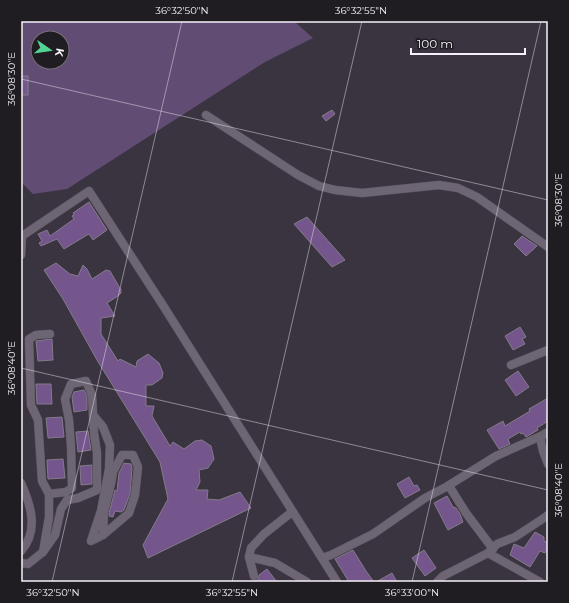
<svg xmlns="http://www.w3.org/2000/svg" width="569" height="603" font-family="Montserrat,sans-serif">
<rect width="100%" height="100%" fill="#3a3340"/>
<path fill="#614c73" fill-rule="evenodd" d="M21,21H294L313,38L265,62L67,189L33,194L21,182ZM38,38H62V62H38Z"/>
<g fill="#74568d" stroke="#837b89">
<rect x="21" y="76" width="7" height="19"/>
<path d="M332,110L335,114L326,121L322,116Z"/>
<path d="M89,202L107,230L93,240L89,234L87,235L64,249L57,239L41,246L39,243L42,241L38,234L47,230L50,236L74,219L72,216L74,215L73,213Z"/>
<path d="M307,217L345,260L332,267L294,224Z"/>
<path d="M522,236L537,246L526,256L514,244Z"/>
<path d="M56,263L70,274L78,276L83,265L87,269L92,279L106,270L110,271L121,290V293L118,296L107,303L115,316L101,318V334L118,361L120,359L136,367L137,361L148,354L159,363L163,373L162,378L152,385H146V406H154L152,416L170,446L173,442L184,449L195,441L202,440L211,446L214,459L208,468L199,470L200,482L196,490H208L207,499L219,500L240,492L251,508L148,558L143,545L168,499L160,462L97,360L63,299L44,270Z"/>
<path d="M520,327L526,337L522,339L525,344L513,350L505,336Z"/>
<path d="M52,339L53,360L38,361L36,341Z"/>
<path d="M518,371L529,387L516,396L505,380Z"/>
<path d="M36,384H51L52,404H37Z"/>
<path d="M84,390L87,396V410L74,412L72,397L74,392Z"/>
<path d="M548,398V421L537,428L538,430L526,437L523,433L521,434L520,432L508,439L510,444L499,449L487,430L503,421L505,426L530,411L529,409Z"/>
<path d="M62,417L64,437L48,438L46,418Z"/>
<path d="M88,431L91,450L78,452L76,432Z"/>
<path d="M63,459L65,478L48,479L47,460Z"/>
<path d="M124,463L131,464L132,468L130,494L124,510L121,512L115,511L113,517L109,516V513L115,490L117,491L119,473Z"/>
<path d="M92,465V484L81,485L80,466Z"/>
<path d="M409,477L414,486L417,485L420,490L405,498L397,484Z"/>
<path d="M447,496L453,507L456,508L460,514L463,522L448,530L434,503Z"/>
<path d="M535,532L544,537V541L548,542V548L545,553L540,551L530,567L510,555L514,544L524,548Z"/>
<path d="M353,550L366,571L374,582H349L335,559Z"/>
<path d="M424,550L436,568L425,576L412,558Z"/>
<path d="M267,569L277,582H250L258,580L259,575Z"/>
<path d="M392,573L397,582H376Z"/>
</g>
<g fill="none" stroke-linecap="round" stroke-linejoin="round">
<defs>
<g id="minor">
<path d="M206,115L298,175L319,186L335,190L362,193L439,185L458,188L477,197L548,247"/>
<path d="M21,255L22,236L89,191L164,307L337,582"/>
<path d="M511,365L548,350"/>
<path d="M93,415L103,427L110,445L109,469L101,511L91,541L103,535L129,513L135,495L138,467L133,455H122L113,472L111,484L104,512L103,535"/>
<path d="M548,432L541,436V442L543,451L548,464"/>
<path d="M21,483C31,505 39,531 21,551"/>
<path d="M449,486L466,513L493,549"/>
<path d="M49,494L42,481L38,420L31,405L29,339L36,335L50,334"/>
<path d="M292,512L264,534L251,548L249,557L275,563L307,582"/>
<path d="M488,553L540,582"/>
<path d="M249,557L254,576"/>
<path d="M322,558L331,555L373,534L425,498L446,487L496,456L541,436"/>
<path d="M21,563L28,564L43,552L55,535L61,509L67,500L78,498L97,490V453L94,433L92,395L86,381L71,384L65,399L69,420L71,446L72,488L66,492L49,494V517L43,552"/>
<path d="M437,582L443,576L488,553L497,544L515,537L544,518L548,515"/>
</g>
</defs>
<use href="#minor" stroke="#58535d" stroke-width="9"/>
<use href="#minor" stroke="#6d6573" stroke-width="8"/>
</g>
<path fill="none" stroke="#f5f1f9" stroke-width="1" stroke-opacity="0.45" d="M21,79L548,200M21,368L548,490M52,582L182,21M232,582L362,21M412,582L541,21"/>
<rect width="569" height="603" fill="none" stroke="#1f1c22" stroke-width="44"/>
<g transform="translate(50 50) rotate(103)"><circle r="19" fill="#1f1c22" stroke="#757178"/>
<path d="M0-3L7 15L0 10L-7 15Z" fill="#54d395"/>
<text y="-6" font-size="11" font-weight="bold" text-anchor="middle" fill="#f5f1f9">K</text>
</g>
<path d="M411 48v6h114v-6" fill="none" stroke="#f5f1f9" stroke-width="2"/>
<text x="417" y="48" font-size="12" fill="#f5f1f9" stroke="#1f1c22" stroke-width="3" paint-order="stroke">100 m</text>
<rect x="22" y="22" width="525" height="559" fill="none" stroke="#f5f1f9" stroke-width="1.5"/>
<g font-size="10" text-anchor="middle" fill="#f5f1f9">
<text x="182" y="14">36°32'50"N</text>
<text x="361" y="14">36°32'55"N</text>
<text transform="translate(11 79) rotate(-90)" y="4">36°08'30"E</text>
<text transform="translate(558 200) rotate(-90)" y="4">36°08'30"E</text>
<text transform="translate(11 368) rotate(-90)" y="4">36°08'40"E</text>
<text transform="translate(558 490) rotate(-90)" y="4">36°08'40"E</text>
<text x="53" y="596">36°32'50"N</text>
<text x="232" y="596">36°32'55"N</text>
<text x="412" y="596">36°33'00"N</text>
</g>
</svg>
